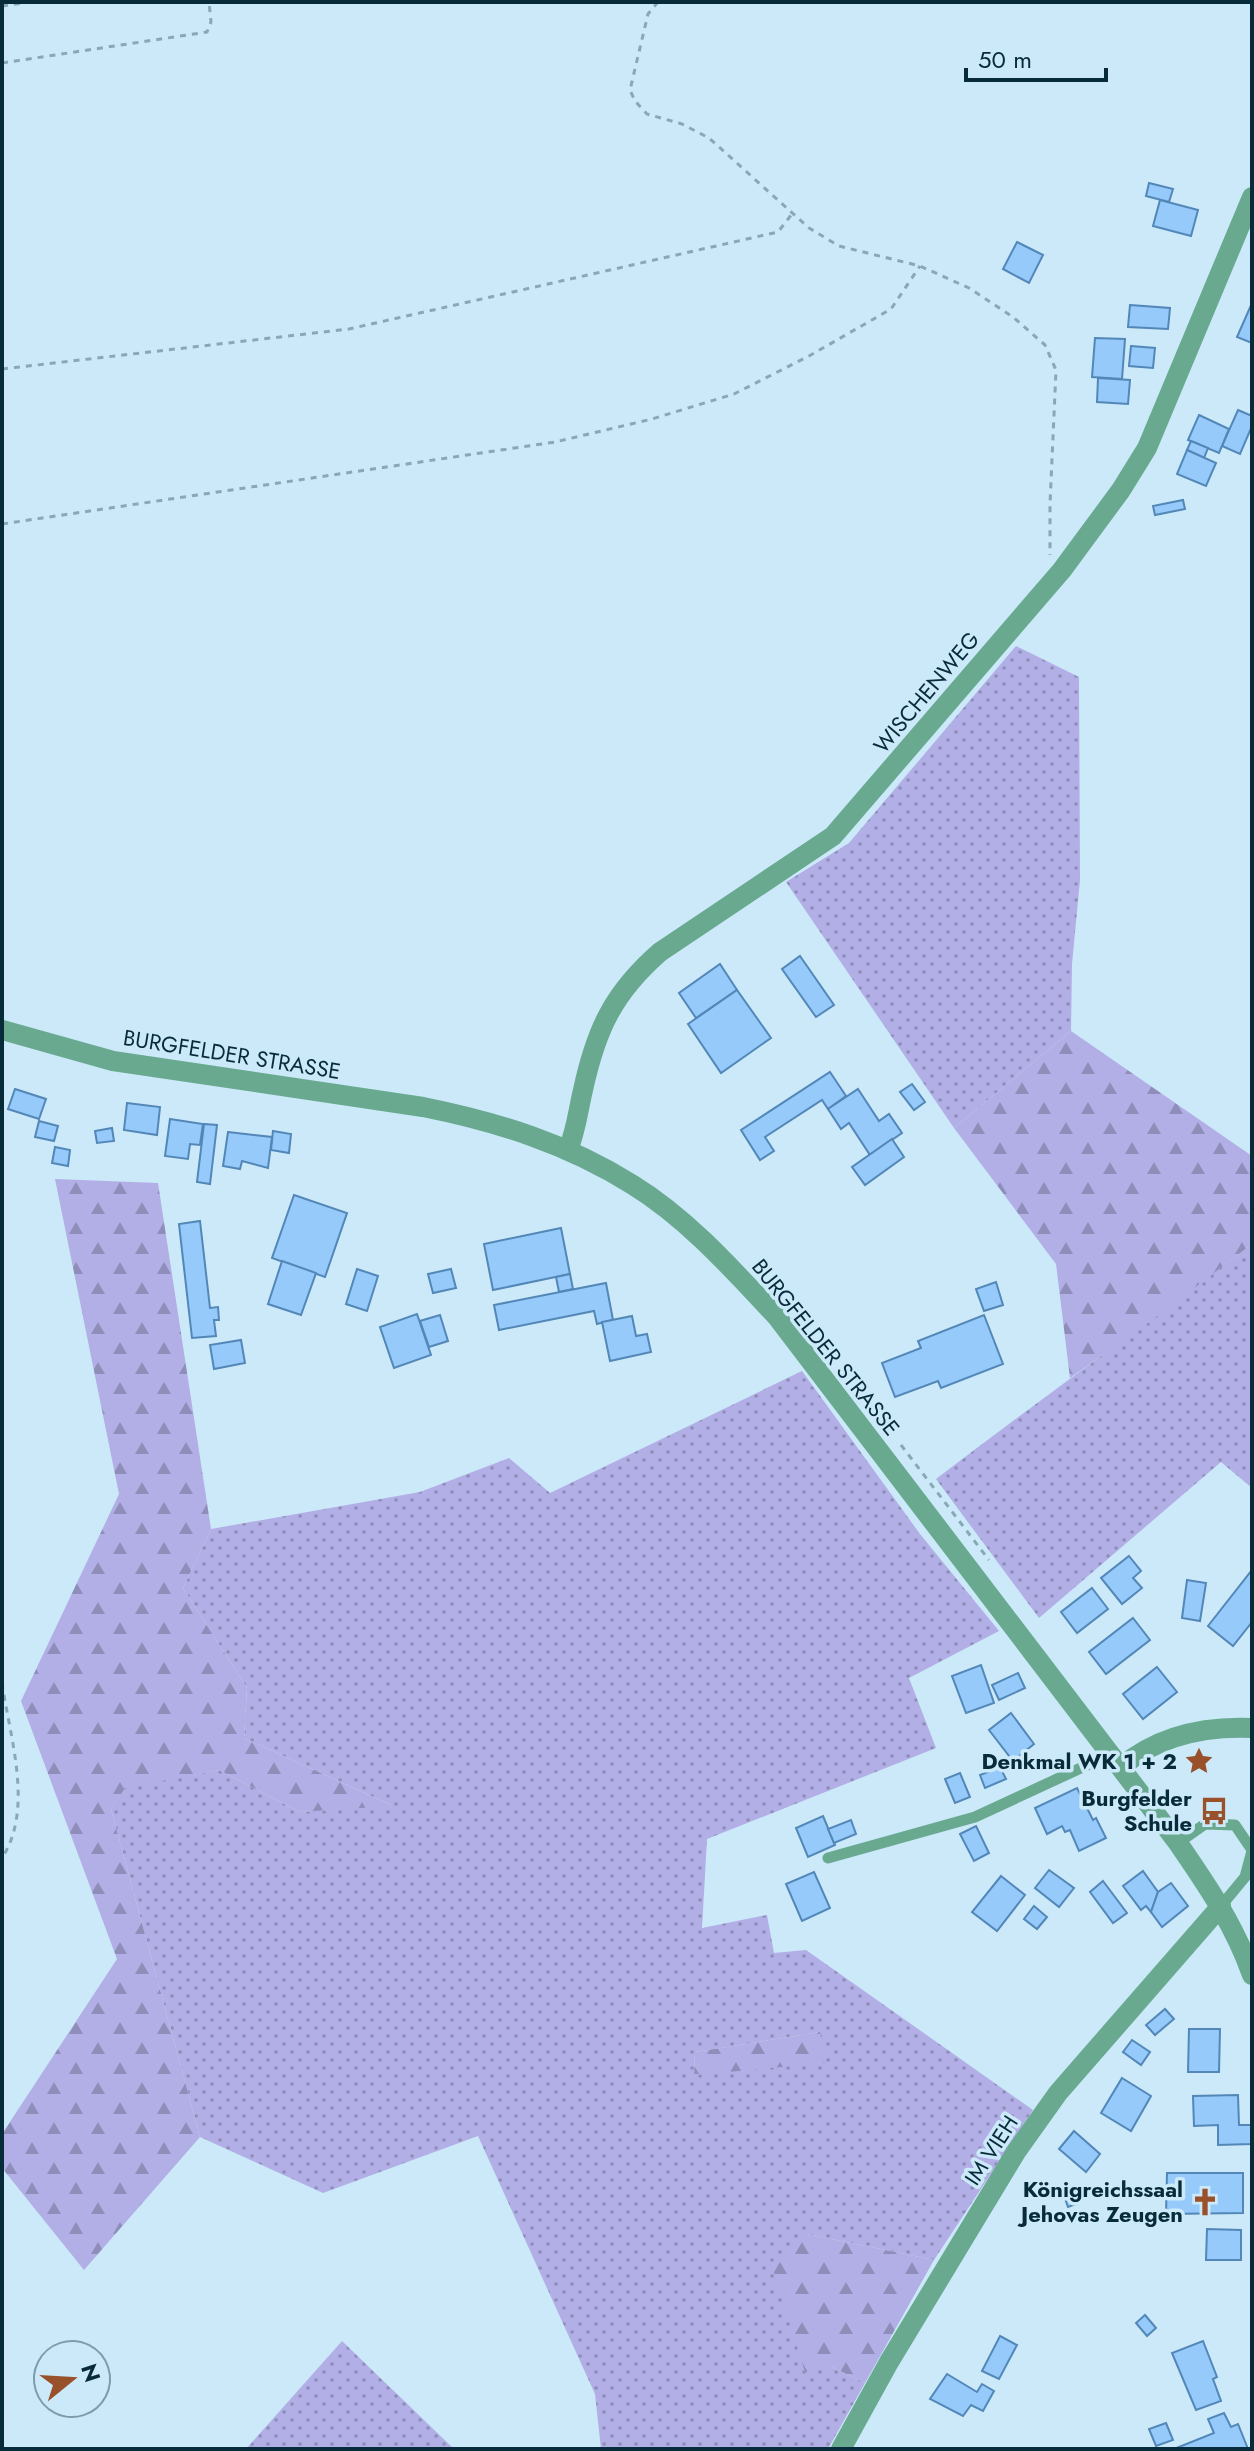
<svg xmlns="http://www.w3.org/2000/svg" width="1254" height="2451" font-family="Jost,sans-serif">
<defs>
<pattern id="grass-dots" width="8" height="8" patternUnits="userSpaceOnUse" patternTransform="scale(2)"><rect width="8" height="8" fill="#b2aee6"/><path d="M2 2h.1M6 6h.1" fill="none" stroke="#8f8ebb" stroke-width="1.8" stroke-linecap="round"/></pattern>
<pattern id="forest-firs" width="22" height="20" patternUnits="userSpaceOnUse" patternTransform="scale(2)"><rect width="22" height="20" fill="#b2aee6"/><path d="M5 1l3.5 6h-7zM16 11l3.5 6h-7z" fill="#8f8ebb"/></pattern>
</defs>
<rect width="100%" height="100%" fill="#cbe9f8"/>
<g fill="url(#grass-dots)" fill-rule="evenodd">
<path d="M1016,646L1079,677L1080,880L1072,964L1071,1031L954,1128L786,882L849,843Z"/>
<path d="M1252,1244V1488L1221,1462L1039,1618L936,1479C1040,1399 1147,1324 1252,1244Z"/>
<path d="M802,1371L920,1534L999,1631L909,1678L936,1748L707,1839L702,1928L767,1915L774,1953L806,1950L1033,2110L934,2260L807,2234L832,2367L865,2383L828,2449H601L595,2394L478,2136L323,2193L200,2137L111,1809L125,1787L219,1770L300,1812L391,1805L244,1738L247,1688L183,1588L211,1529L420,1492L509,1458L550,1493ZM820,2032L695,2075L694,2074L695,2052Z"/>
<path d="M342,2341L454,2449H246Z"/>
</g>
<g fill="url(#forest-firs)">
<path d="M1071,1031L1252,1156V1244L1155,1318L1070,1378L1056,1264L954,1128Z"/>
<path d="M55,1179L158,1183L211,1529L183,1588L247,1688L244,1738L393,1806L300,1812L219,1770L125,1788L111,1809L200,2137L84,2270L2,2168V2134L117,1959L21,1701L119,1494Z"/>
<path d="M820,2032L826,2063L694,2075L695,2052Z"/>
<path d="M807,2234L934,2260L865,2383L832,2367L805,2372L771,2263Z"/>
</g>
<g fill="#96cafb" stroke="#5287b8" stroke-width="2">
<path d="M1149,183L1173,189L1169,202L1146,196Z"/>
<path d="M1160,200L1198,210L1191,236L1153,226Z"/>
<path d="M1017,242L1043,255L1029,283L1003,269Z"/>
<path d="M1252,303V343L1237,337Z"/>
<path d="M1130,305L1170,308L1168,329L1128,327Z"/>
<path d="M1095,338L1125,339L1122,379L1092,377Z"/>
<path d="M1131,346L1155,348L1153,368L1129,366Z"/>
<path d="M1098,378L1130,380L1128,404L1097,402Z"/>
<path d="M1238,410L1252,416V426L1240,454L1222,446Z"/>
<path d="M1199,415L1229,429L1219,453L1188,440Z"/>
<path d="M1191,441L1208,448L1204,458L1187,450Z"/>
<path d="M1187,450L1216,463L1206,486L1177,474Z"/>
<path d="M1183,500L1185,509L1155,515L1153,506Z"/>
<path d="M800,956L834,1005L816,1017L782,969Z"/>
<path d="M720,964L737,990L696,1018L679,993Z"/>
<path d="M737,990L771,1038L721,1073L688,1024Z"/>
<path d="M830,1072L846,1096L828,1109L822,1100L765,1137L774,1151L760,1160L741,1130Z"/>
<path d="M912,1084L925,1102L914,1110L900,1092Z"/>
<path d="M15,1089L46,1099L39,1119L8,1109Z"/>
<path d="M858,1089L879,1121L889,1114L902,1133L870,1155L849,1123L841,1129L828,1109Z"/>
<path d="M127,1103L160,1107L157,1135L124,1130Z"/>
<path d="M170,1119L203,1124L200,1145L190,1144L188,1159L165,1156Z"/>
<path d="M39,1121L58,1126L54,1141L35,1137Z"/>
<path d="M204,1124L217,1125L210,1184L197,1182Z"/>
<path d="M112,1128L114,1141L97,1143L95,1131Z"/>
<path d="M273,1131L291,1134L289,1153L271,1150Z"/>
<path d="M228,1132L272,1137L268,1168L242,1161L240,1169L223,1166Z"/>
<path d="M892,1139L904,1157L865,1185L852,1167Z"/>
<path d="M55,1147L70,1150L68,1166L52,1163Z"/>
<path d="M294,1195L347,1213L325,1277L272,1258Z"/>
<path d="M200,1221L210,1308L218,1307L219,1320H214L216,1336L192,1338L179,1224Z"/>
<path d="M561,1228L570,1274L493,1290L484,1244Z"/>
<path d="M282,1261L316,1273L301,1315L268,1304Z"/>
<path d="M357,1269L378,1276L367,1311L346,1304Z"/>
<path d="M451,1269L456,1288L433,1293L428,1274Z"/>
<path d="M570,1274L573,1289L559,1292L556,1277Z"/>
<path d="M996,1282L1003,1305L984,1311L976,1289Z"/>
<path d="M606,1283L613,1320L597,1324L594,1311L499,1330L494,1305Z"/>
<path d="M417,1314L431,1355L394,1368L380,1327Z"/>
<path d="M440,1315L448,1341L429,1347L420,1321Z"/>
<path d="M984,1315L1003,1364L941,1388L938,1381L895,1397L882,1363L921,1348L918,1341Z"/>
<path d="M632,1316L636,1336L647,1334L651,1352L610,1361L602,1322Z"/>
<path d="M241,1340L245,1363L214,1369L210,1345Z"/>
<path d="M1129,1556L1141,1571L1133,1578L1142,1588L1122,1604L1101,1578Z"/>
<path d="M1252,1570V1622L1233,1646L1208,1626Z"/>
<path d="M1187,1580L1206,1583L1200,1621L1182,1618Z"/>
<path d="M1092,1588L1108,1609L1077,1633L1061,1612Z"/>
<path d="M1133,1618L1150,1640L1106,1674L1089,1652Z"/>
<path d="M981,1665L994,1703L966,1713L952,1676Z"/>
<path d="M1157,1667L1177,1692L1143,1719L1123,1694Z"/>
<path d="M1018,1673L1025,1688L999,1700L992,1685Z"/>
<path d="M1011,1713L1034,1744L1013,1761L989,1730Z"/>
<path d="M1000,1767L1006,1779L985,1788L980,1775Z"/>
<path d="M960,1773L970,1797L955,1803L945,1779Z"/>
<path d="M1077,1788L1093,1820L1096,1818L1106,1838L1079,1851L1070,1830L1065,1832L1062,1826L1047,1834L1035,1808Z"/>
<path d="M823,1816L835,1845L808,1857L796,1828Z"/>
<path d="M851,1820L856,1834L834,1843L828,1829Z"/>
<path d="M976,1826L989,1853L974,1861L960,1834Z"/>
<path d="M1049,1870L1074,1888L1059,1907L1035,1888Z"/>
<path d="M1143,1871L1158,1892L1151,1912L1146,1906L1141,1910L1123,1886Z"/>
<path d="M814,1872L830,1908L802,1921L786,1884Z"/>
<path d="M1001,1876L1025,1895L997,1931L972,1912Z"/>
<path d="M1103,1881L1127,1913L1113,1923L1090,1892Z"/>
<path d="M1171,1883L1188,1906L1162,1927L1151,1912L1158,1892Z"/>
<path d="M1034,1906L1047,1917L1037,1929L1024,1919Z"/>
<path d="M1165,2009L1174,2019L1155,2035L1146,2025Z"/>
<path d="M1189,2029H1220L1219,2072H1188Z"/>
<path d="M1132,2040L1150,2052L1141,2065L1123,2052Z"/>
<path d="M1122,2078L1151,2096L1131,2131L1101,2113Z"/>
<path d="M1238,2095L1239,2125H1252V2144L1218,2145V2125L1194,2126L1193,2096Z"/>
<path d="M1074,2131L1100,2154L1086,2172L1059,2149Z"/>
<path d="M1167,2173H1243V2213L1166,2214Z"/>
<path d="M1074,2189L1079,2203L1068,2207L1063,2193Z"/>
<path d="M1207,2229L1241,2230V2260H1206Z"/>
<path d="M1145,2315L1156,2328L1147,2336L1136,2323Z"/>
<path d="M1000,2336L1017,2345L999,2379L982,2371Z"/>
<path d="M1203,2341L1217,2377L1213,2379L1221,2401L1196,2410L1172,2353Z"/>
<path d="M947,2374L977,2392L982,2384L994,2391L983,2411L971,2405L963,2416L930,2399Z"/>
<path d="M1224,2413L1231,2427L1238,2424L1248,2449H1174L1214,2433L1208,2419Z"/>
<path d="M1166,2423L1173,2440L1156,2446L1149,2429Z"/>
</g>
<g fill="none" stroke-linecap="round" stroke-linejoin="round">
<g stroke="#88a8b6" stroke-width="3" stroke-dasharray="6 6" stroke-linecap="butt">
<path d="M658,2L648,14L630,90L635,101L647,114L682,124L709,138L809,228L839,246L920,266L969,288L1013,317L1045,345L1056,370L1050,504V555"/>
<path d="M2,6L31,2"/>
<path d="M2,63L207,32L211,22L209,2"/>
<path d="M2,369L349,329L778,232L792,214"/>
<path d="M2,524L555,442L652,419L734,394L809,356L891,309L920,266"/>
<path d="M901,1445L989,1560"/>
<path d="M2,1683C10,1738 34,1809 2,1858"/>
</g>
<g stroke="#68a990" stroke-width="11">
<path d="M1178,1843L1205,1824L1235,1825L1252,1850"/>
<path d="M828,1858L975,1817L1111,1754"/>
<path d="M1221,1906L1245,1877L1252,1851"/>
</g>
<g stroke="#68a990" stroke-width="20">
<path d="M568,1150C576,1131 578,1111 583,1090C596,1030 613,993 660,952L833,836L1062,570L1121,490L1147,448L1252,197"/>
<path d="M1121,1767C1159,1735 1204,1726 1252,1728"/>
<path d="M841,2449L889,2362L1016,2152L1058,2093L1221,1906"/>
</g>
<path stroke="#68a990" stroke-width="20" d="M2,1030L113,1061L423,1107C498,1122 568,1144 633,1185C688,1219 733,1270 777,1317L1178,1843C1207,1885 1235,1926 1252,1975"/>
</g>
<defs>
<symbol id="sight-bare" viewBox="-9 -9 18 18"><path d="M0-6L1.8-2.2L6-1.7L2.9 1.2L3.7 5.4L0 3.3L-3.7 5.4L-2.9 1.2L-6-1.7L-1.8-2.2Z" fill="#98512a" stroke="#cbe9f8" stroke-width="2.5" paint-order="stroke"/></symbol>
<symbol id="bus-bare" viewBox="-9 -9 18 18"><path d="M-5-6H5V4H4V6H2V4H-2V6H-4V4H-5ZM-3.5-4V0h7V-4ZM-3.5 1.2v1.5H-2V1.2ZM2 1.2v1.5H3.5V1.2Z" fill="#98512a" stroke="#cbe9f8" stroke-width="2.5" paint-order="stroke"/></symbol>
<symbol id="church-bare" viewBox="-9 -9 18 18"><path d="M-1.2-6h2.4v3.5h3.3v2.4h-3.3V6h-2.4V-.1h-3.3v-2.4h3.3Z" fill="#98512a" stroke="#cbe9f8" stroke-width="2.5" paint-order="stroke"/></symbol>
</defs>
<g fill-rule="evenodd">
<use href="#sight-bare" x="1179" y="1741" width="40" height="40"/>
<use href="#bus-bare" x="1194" y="1791" width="40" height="40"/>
<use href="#church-bare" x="1185" y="2182" width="40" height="40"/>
</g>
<g text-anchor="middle" stroke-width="7" stroke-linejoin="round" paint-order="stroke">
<g font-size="22" fill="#072b39" stroke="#cbe9f8">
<text transform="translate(926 692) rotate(-50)" y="8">WISCHENWEG</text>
<text transform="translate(232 1054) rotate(9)" y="8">BURGFELDER STRASSE</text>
<text transform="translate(826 1347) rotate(51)" y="8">BURGFELDER STRASSE</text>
<text transform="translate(991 2150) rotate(-57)" y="8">IM VIEH</text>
</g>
<g font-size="22" font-weight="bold" fill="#072b39" stroke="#cbe9f8" text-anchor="end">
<text x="1177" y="1769">Denkmal WK 1 + 2</text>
<text x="1192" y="1806">Burgfelder<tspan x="1192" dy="25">Schule</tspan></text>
<text x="1183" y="2197">Königreichssaal<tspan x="1183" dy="25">Jehovas Zeugen</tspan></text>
</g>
</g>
<rect width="1254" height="2451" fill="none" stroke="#072b39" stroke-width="8"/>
<g transform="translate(72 2379) rotate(72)"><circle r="38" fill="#cbe9f8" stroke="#7d9dac" stroke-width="2"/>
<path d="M0-6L14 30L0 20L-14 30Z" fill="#98512a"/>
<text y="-12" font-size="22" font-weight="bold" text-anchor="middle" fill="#072b39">N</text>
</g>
<path d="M966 68v12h140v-12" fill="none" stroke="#072b39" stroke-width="4"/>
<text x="978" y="68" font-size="24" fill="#072b39" stroke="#cbe9f8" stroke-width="6" paint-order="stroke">50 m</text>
</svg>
